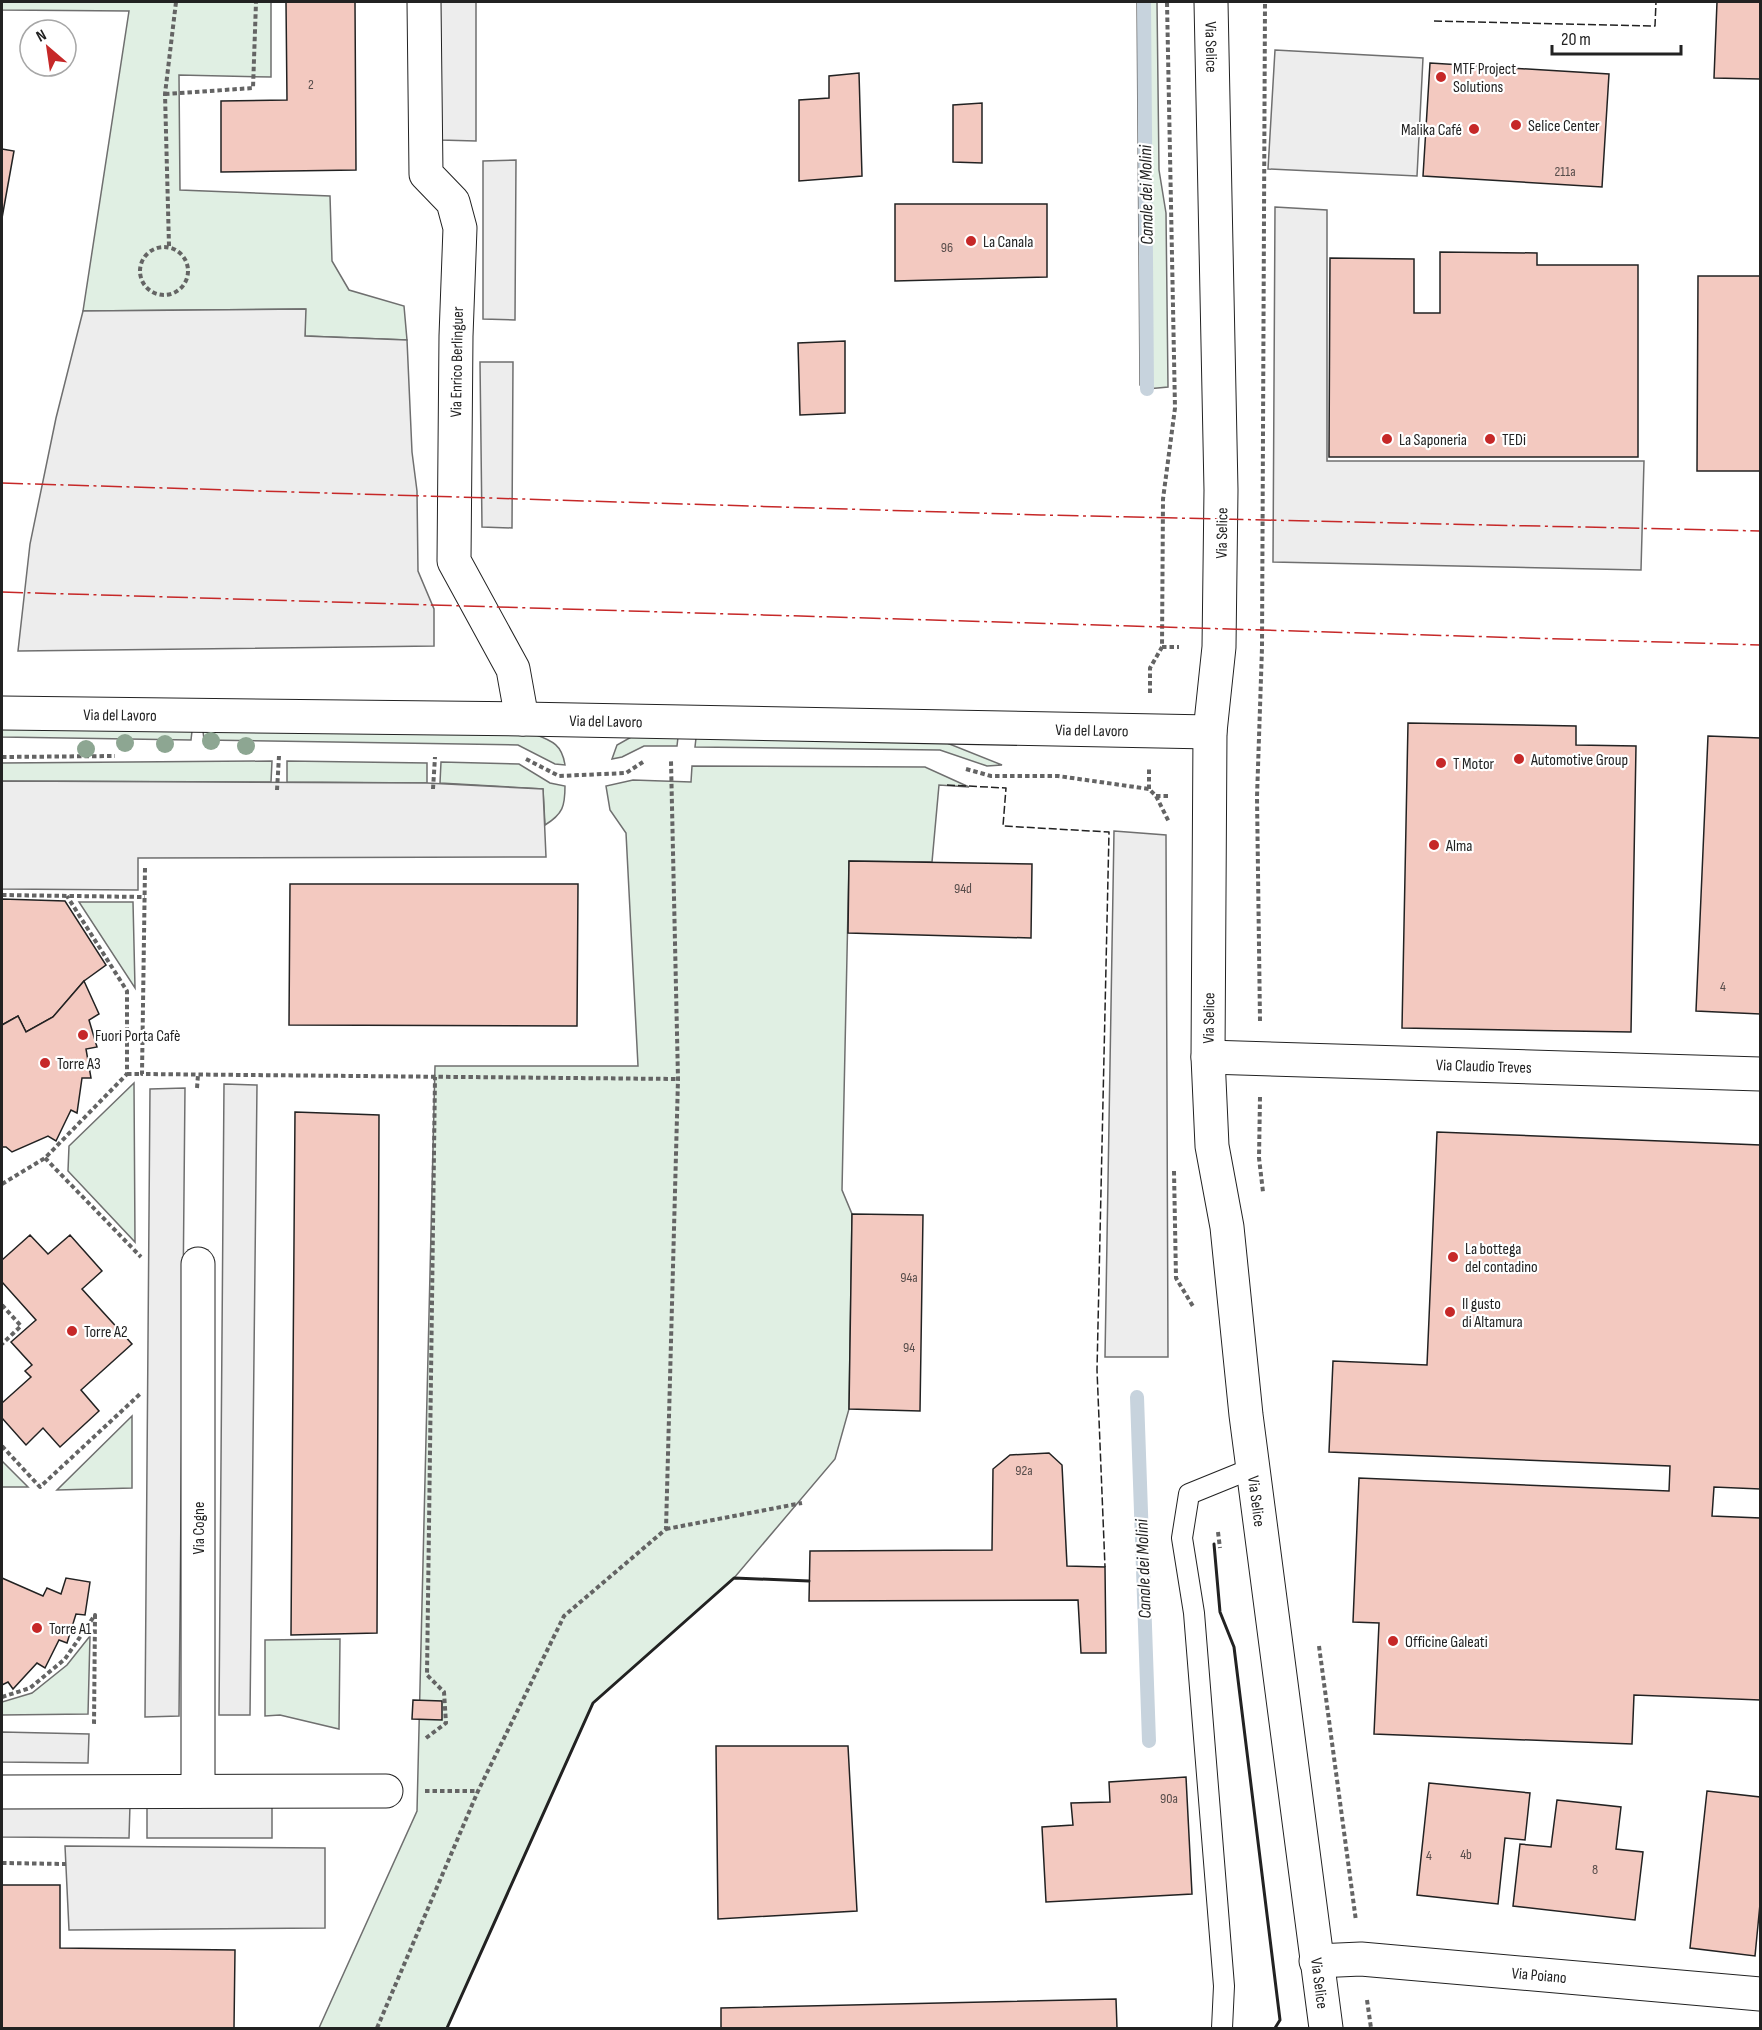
<svg xmlns="http://www.w3.org/2000/svg" width="1762" height="2030" font-family="'Sofia Sans Condensed',sans-serif">
<rect width="100%" height="100%" fill="#fff"/>
<g fill="#e0efe3" stroke="#6f6f6f" stroke-width="1.5">
<path d="M2,2H271V77L179,75L180,190L330,196L332,261L349,290L404,306L407,340L305,336V309L83,311L129,11L2,10Z"/>
<path d="M1137,2H1157L1159,170L1166,213L1168,387L1147,389L1140,385Z"/>
<path d="M2,729L192,731L191,740L2,737Z"/>
<path d="M203,731L534,734C553,741 562,745 565,765L555,764L518,745L204,740Z"/>
<path d="M633,736L678,737L677,746H644L622,757L612,759L617,745Z"/>
<path d="M696,738L942,741L1002,765L987,766L940,750L695,747Z"/>
<path d="M272,761L271,782L2,781V763Z"/>
<path d="M287,761L427,763V783L287,782Z"/>
<path d="M441,762L519,764L550,783L565,786C565,806 563,814 545,825L543,789L440,783Z"/>
<path d="M692,766L925,767L969,787L939,785L932,862L849,861L842,1190L852,1214L849,1409L835,1459L734,1578L593,1703L447,2028H319L417,1811L435,1066H638L626,833L610,810L606,786L633,780L691,782Z"/>
<path d="M79,902H133L135,988Z"/>
<path d="M134,1083L135,1242L68,1171L69,1146Z"/>
<path d="M132,1416V1488L57,1490Z"/>
<path d="M2,1461L28,1487H2Z"/>
<path d="M90,1636L88,1714L2,1715V1702L32,1693L67,1665Z"/>
<path d="M340,1639L339,1729L280,1715L265,1716V1640Z"/>
</g>
<g fill="#ededed" stroke="#6f6f6f" stroke-width="1.5">
<path d="M440,2H476V141L440,140Z"/>
<path d="M1275,50L1423,58L1417,176L1268,169Z"/>
<path d="M516,160L515,320L483,319V161Z"/>
<path d="M1275,207L1327,210V461H1644L1641,570L1273,562Z"/>
<path d="M306,309L305,336L407,340L412,452L417,491L418,571L434,609V646L18,651L30,544L56,418L83,311Z"/>
<path d="M480,362H513L512,528L482,527Z"/>
<path d="M2,781L427,783L543,789L546,857L138,858V890L2,889Z"/>
<path d="M1114,831L1166,835L1168,1357H1105Z"/>
<path d="M224,1084L257,1085L250,1715H219Z"/>
<path d="M185,1088L179,1716L145,1717L150,1089Z"/>
<path d="M2,1732L89,1734L88,1763L2,1762Z"/>
<path d="M2,1805H130L129,1838L2,1837Z"/>
<path d="M147,1805L272,1807V1838H147Z"/>
<path d="M65,1846L325,1848V1928L69,1930Z"/>
</g>
<g fill="none" stroke-linecap="round" stroke-linejoin="round">
<g stroke="#c7d3dd" stroke-width="14">
<path d="M1144,2L1147,389"/>
<path d="M1137,1397L1149,1741"/>
</g>
</g>
<g fill="#f3c9c0" stroke="#222" stroke-width="1.5">
<path d="M286,2H355L356,170L221,172V101L287,100Z"/>
<path d="M1717,2H1760V79L1714,78Z"/>
<path d="M1430,63L1609,74L1602,187L1423,176Z"/>
<path d="M859,73L862,176L799,181V100L829,98V76Z"/>
<path d="M982,103V163L953,162V105Z"/>
<path d="M2,149L14,151L2,218Z"/>
<path d="M895,204H1047V277L895,281Z"/>
<path d="M1440,252L1537,253V265H1638V457H1329L1330,258L1414,259V313H1440Z"/>
<path d="M1698,276H1760V471H1697Z"/>
<path d="M845,341V413L800,415L798,343Z"/>
<path d="M1408,723L1576,726V745L1636,746L1631,1032L1402,1028Z"/>
<path d="M1708,736L1760,738V1014L1696,1011Z"/>
<path d="M849,861L1032,864L1031,938L848,933Z"/>
<path d="M290,884H578L577,1026L289,1025Z"/>
<path d="M2,899L65,901L106,965L84,981L53,1017L26,1032L18,1016L2,1025Z"/>
<path d="M84,981L99,1014L89,1020L97,1047L86,1049L91,1078H82L77,1113L71,1110L56,1141L48,1136L12,1152L6,1147H2V1025L18,1016L26,1032L53,1017Z"/>
<path d="M295,1112L379,1115L377,1633L291,1635Z"/>
<path d="M1437,1132L1760,1145V1489L1714,1487L1712,1516L1760,1518V1700L1634,1695L1632,1744L1374,1734L1379,1623L1353,1622L1359,1478L1669,1491L1670,1466L1329,1452L1333,1361L1427,1365Z"/>
<path d="M852,1214L923,1215L920,1411L849,1409Z"/>
<path d="M30,1235L48,1254L70,1235L102,1271L82,1289L132,1344L81,1390L99,1411L60,1447L43,1428L26,1445L2,1418V1403L31,1377L25,1371L32,1365L11,1342L36,1320L2,1282V1260Z"/>
<path d="M1049,1453L1062,1465L1067,1566L1105,1567L1106,1653H1081L1078,1600L809,1601L810,1551L992,1550L993,1469L1010,1455Z"/>
<path d="M2,1578L43,1596L47,1588L61,1594L66,1578L90,1582L85,1615L76,1614L67,1643L59,1640L45,1668L37,1663L13,1689L8,1682L2,1685Z"/>
<path d="M413,1700L442,1701V1720L412,1719Z"/>
<path d="M716,1746H848L857,1911L718,1919Z"/>
<path d="M1186,1777L1192,1894L1046,1902L1042,1827L1073,1825L1071,1803L1110,1802L1109,1782Z"/>
<path d="M1429,1783L1530,1793L1525,1840L1505,1838L1498,1904L1417,1895Z"/>
<path d="M1707,1791L1760,1797V1904L1755,1956L1690,1948Z"/>
<path d="M1557,1800L1621,1807L1616,1849L1643,1852L1635,1920L1513,1906L1520,1844L1551,1847Z"/>
<path d="M2,1885H60V1948L235,1950L234,2028H2Z"/>
<path d="M1116,1999L1117,2028H721V2008Z"/>
</g>
<g fill="none" stroke-linecap="round" stroke-linejoin="round">
<defs>
<path id="service" d="M1222,2028L1224,1986L1194,1613L1182,1538L1189,1494L1253,1468"/>
<g id="minor">
<path d="M424,2L426,174L453,202L460,228L456,336L454,561L513,669L522,719"/>
<path id="s1" d="M1208,1057L1760,1074"/>
<path d="M198,1791V1264"/>
<path d="M2,1792L386,1791"/>
<path id="s2" d="M1316,1961L1361,1959L1760,1994"/>
</g>
<g id="secondary">
<path id="s3" d="M2,713L522,719L1210,732"/>
</g>
<g id="primary">
<path id="s4" d="M1211,2L1221,490L1219,647L1210,732L1208,1057L1212,1146L1227,1227L1246,1415L1326,2028"/>
</g>
</defs>
<use href="#service" stroke="#222" stroke-width="22"/>
<use href="#minor" stroke="#222" stroke-width="35"/>
<use href="#secondary" stroke="#222" stroke-width="35"/>
<use href="#primary" stroke="#222" stroke-width="35"/>
<g stroke="#646464" stroke-width="4" stroke-dasharray="4.5 3" stroke-linecap="butt">
<path d="M165,94L253,88L256,2"/>
<path d="M169,246L165,94L176,2"/>
<circle cx="164" cy="271" r="24"/>
<path d="M1162,647H1179"/>
<path d="M1150,693V668L1162,647L1163,499L1175,408L1167,2"/>
<path d="M2,757L115,756"/>
<path d="M526,759L559,776L626,773L643,762"/>
<path d="M966,769L991,776H1058L1149,789L1156,796L1169,822"/>
<path d="M433,789L435,757"/>
<path d="M1149,789V769"/>
<path d="M277,790L279,756"/>
<path d="M1156,796H1170"/>
<path d="M145,868L142,1074L678,1079"/>
<path d="M2,895L145,897"/>
<path d="M1260,1021L1257,797L1262,648L1265,2"/>
<path d="M127,1074H142"/>
<path d="M197,1088L198,1075"/>
<path d="M1260,1097L1259,1158L1263,1192"/>
<path d="M45,1158L141,1257"/>
<path d="M1174,1171L1176,1278L1194,1308"/>
<path d="M2,1184L45,1158L127,1074V991L67,896"/>
<path d="M2,1305L21,1326L2,1344"/>
<path d="M2,1446L40,1487L140,1394"/>
<path d="M666,1529L802,1503"/>
<path d="M1218,1532L1220,1548"/>
<path d="M1319,1646L1356,1921"/>
<path d="M2,1697L30,1688L65,1659L95,1615L94,1725"/>
<path d="M426,1738L446,1723L444,1692L427,1675L435,1077"/>
<path d="M425,1791H478"/>
<path d="M2,1863L66,1864"/>
<path d="M1367,2000L1371,2028"/>
<path d="M377,2028L478,1791L564,1616L666,1529L678,1079L671,761"/>
</g>
<use href="#service" stroke="#fff" stroke-width="20"/>
<use href="#minor" stroke="#fff" stroke-width="33"/>
<use href="#secondary" stroke="#fff" stroke-width="33"/>
<use href="#primary" stroke="#fff" stroke-width="33"/>
<g stroke="#222" stroke-width="1.5" stroke-dasharray="8 3" stroke-linecap="butt">
<path d="M1434,21L1655,26L1656,2"/>
<path d="M947,785L1006,788L1003,826L1109,832L1097,1370L1105,1567"/>
</g>
<g stroke="#222" stroke-width="3">
<path d="M1214,1544L1220,1612L1234,1647L1280,2020L1275,2028"/>
<path d="M447,2028L593,1703L734,1578L809,1581"/>
</g>
<g stroke="#c62828" stroke-width="1.5" stroke-dasharray="21 4.5 3 4.5" stroke-linecap="butt">
<path d="M2,483L1041,515L1760,531"/>
<path d="M2,592L1760,645"/>
</g>
</g>
<g fill="#8da692">
<circle cx="211" cy="741" r="9"/>
<circle cx="125" cy="743" r="9"/>
<circle cx="165" cy="744" r="9"/>
<circle cx="246" cy="746" r="9"/>
<circle cx="86" cy="749" r="9"/>
</g>
<g fill="#c62828" stroke="#fff" stroke-width="2">
<circle cx="1441" cy="77" r="6"/>
<circle cx="1516" cy="125" r="6"/>
<circle cx="1474" cy="129" r="6"/>
<circle cx="971" cy="241" r="6"/>
<circle cx="1387" cy="439" r="6"/>
<circle cx="1490" cy="439" r="6"/>
<circle cx="1519" cy="759" r="6"/>
<circle cx="1441" cy="763" r="6"/>
<circle cx="1434" cy="845" r="6"/>
<circle cx="83" cy="1035" r="6"/>
<circle cx="45" cy="1063" r="6"/>
<circle cx="1453" cy="1257" r="6"/>
<circle cx="1450" cy="1312" r="6"/>
<circle cx="72" cy="1331" r="6"/>
<circle cx="37" cy="1628" r="6"/>
<circle cx="1393" cy="1641" r="6"/>
</g>
<g text-anchor="middle" stroke-width="4.5" stroke-linejoin="round" paint-order="stroke">
<g font-size="14" fill="#564c4a">
<text x="311" y="89">2</text>
<text x="1565" y="176">211a</text>
<text x="947" y="252">96</text>
<text x="963" y="893">94d</text>
<text x="1723" y="991">4</text>
<text x="909" y="1282">94a</text>
<text x="909" y="1352">94</text>
<text x="1024" y="1475">92a</text>
<text x="1169" y="1803">90a</text>
<text x="1466" y="1859">4b</text>
<text x="1429" y="1860">4</text>
<text x="1595" y="1874">8</text>
</g>
<g font-size="16" fill="#222" stroke="#fff">
<text dy="6" stroke="none"><textPath href="#s4" startOffset="45">Via Selice</textPath></text>
<text transform="translate(456 362) rotate(-89)" y="6">Via Enrico Berlinguer</text>
<text transform="translate(1221 533) rotate(-89)" y="6">Via Selice</text>
<text dy="6" stroke="none"><textPath href="#s3" startOffset="118">Via del Lavoro</textPath></text>
<text dy="6" stroke="none"><textPath href="#s3" startOffset="604">Via del Lavoro</textPath></text>
<text dy="6" stroke="none"><textPath href="#s3" startOffset="1090">Via del Lavoro</textPath></text>
<text transform="translate(1208 1018) rotate(-89)" y="6">Via Selice</text>
<text dy="6" stroke="none"><textPath href="#s1" startOffset="276">Via Claudio Treves</textPath></text>
<text dy="6" stroke="none"><textPath href="#s4" startOffset="1503">Via Selice</textPath></text>
<text transform="translate(198 1528) rotate(-90)" y="6">Via Cogne</text>
<text dy="6" stroke="none"><textPath href="#s2" startOffset="224">Via Poiano</textPath></text>
<text dy="6" stroke="none"><textPath href="#s4" startOffset="1989">Via Selice</textPath></text>
</g>
<g font-size="16" fill="#222" stroke="#fff" text-anchor="start">
<text x="1453" y="74">MTF Project<tspan x="1453" dy="18">Solutions</tspan></text>
<text x="1528" y="131">Selice Center</text>
<text x="1462" y="135" text-anchor="end">Malika Café</text>
<text x="983" y="247">La Canala</text>
<text x="1399" y="445">La Saponeria</text>
<text x="1502" y="445">TEDi</text>
<text x="1531" y="765">Automotive Group</text>
<text x="1453" y="769">T Motor</text>
<text x="1446" y="851">Alma</text>
<text x="95" y="1041">Fuori Porta Cafè</text>
<text x="57" y="1069">Torre A3</text>
<text x="1465" y="1254">La bottega<tspan x="1465" dy="18">del contadino</tspan></text>
<text x="1462" y="1309">Il gusto<tspan x="1462" dy="18">di Altamura</tspan></text>
<text x="84" y="1337">Torre A2</text>
<text x="49" y="1634">Torre A1</text>
<text x="1405" y="1647">Officine Galeati</text>
</g>
<g font-size="18" font-style="italic" fill="#222" stroke="#fff">
<text transform="translate(1146 195) rotate(-91)" y="6">Canale dei Molini</text>
<text transform="translate(1143 1569) rotate(-92)" y="6">Canale dei Molini</text>
</g>
</g>
<rect width="1762" height="2030" fill="none" stroke="#222222" stroke-width="6"/>
<g transform="translate(48 48) rotate(331)"><circle r="28" fill="#ffffff" stroke="#a7a7a7" stroke-width="1.5"/>
<path d="M0-4.5L10 22L0 15L-10 22Z" fill="#c62828"/>
<text y="-9" font-size="16" font-weight="bold" text-anchor="middle" fill="#222222">N</text>
</g>
<path d="M1552 45v9h129v-9" fill="none" stroke="#222222" stroke-width="3"/>
<text x="1561" y="45" font-size="18" fill="#222222" stroke="#ffffff" stroke-width="4.5" paint-order="stroke">20 m</text>
</svg>
